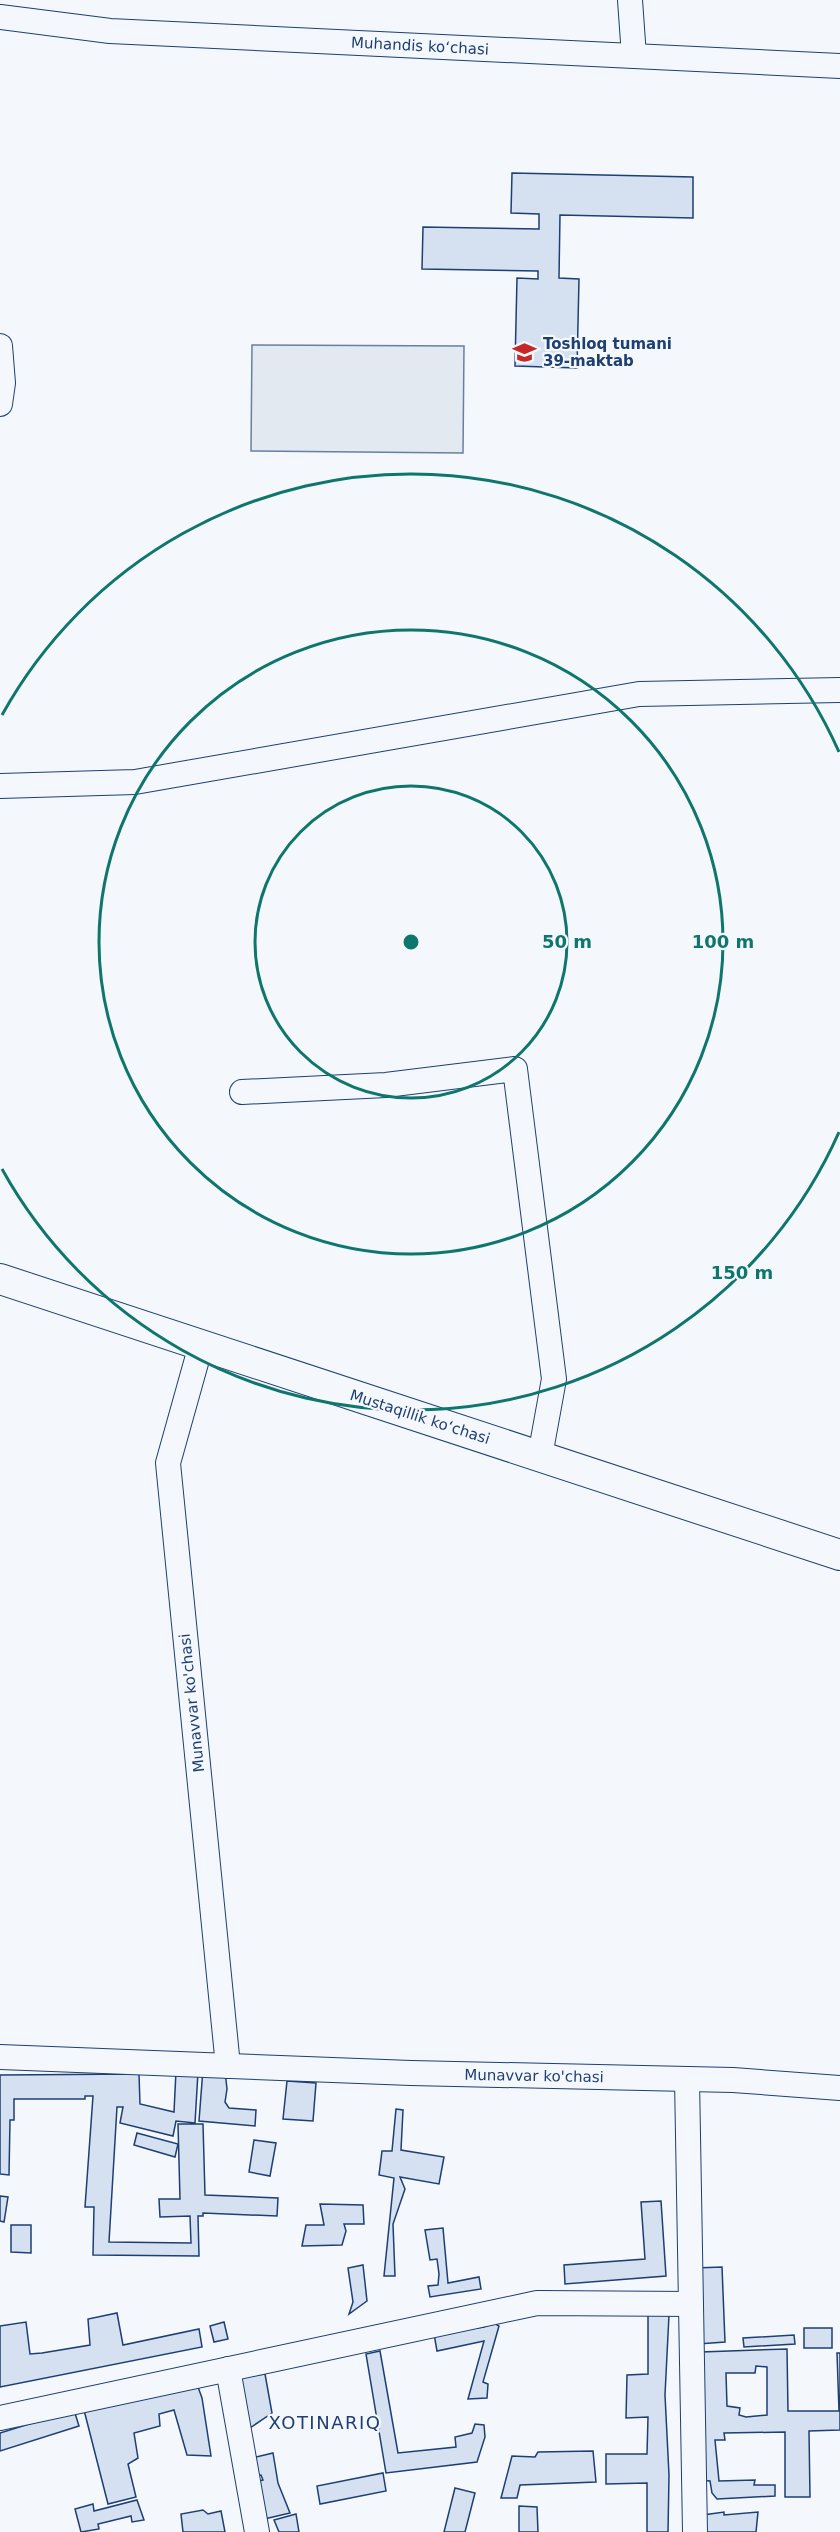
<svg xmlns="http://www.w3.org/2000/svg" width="840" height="2532" font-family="'DejaVu Sans',sans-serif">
<rect width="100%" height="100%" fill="#f4f7fb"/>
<path fill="#e3e9f0" stroke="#687fa3" stroke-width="1.5" d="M252,345L464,346L463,453L251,451Z"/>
<g fill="#d5e0f0" stroke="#1d3f73" stroke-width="1.5" fill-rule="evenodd">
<path d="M512,173L693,177V218L560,215L559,278L579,279L577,368L515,366L517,278L538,279V271L422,269L423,227L539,229V214L511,213Z"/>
<path d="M203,2069L225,2071L227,2089L225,2102L229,2108L256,2110L255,2126L199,2121Z"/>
<path d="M176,2071L198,2072L195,2123L176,2121L173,2136L120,2123L123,2107H117L109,2242L191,2243L190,2216L160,2217L159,2199H180L178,2124H203L205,2195L278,2198L277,2216L203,2213V2216H198L199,2256L93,2255L94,2207H85L93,2096H85V2099H14V2120H10L9,2175L0,2174V2075L139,2074L140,2104L174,2112Z"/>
<path d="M287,2081L316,2083L313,2121L283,2119Z"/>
<path d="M396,2109L403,2110L401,2150L444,2157L439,2184L400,2177L405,2189L393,2224L395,2276H384L394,2178L379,2175L382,2151H392Z"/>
<path d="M137,2133L178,2144L175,2157L134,2145Z"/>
<path d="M254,2140L276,2143L270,2176L249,2172Z"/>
<path d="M0,2196L8,2197L4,2222L0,2221Z"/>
<path d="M661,2201L666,2276L565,2284L564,2265L645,2259L641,2202Z"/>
<path d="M320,2204L363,2205L364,2224H344L346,2231L342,2245L302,2246L306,2225H324Z"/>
<path d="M11,2225H31V2253L11,2252Z"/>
<path d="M443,2228L448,2283L479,2277L481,2289L430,2297L428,2286L438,2285L439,2274L437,2259L430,2260L425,2230Z"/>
<path d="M363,2265L367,2301L349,2314L353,2302L348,2268Z"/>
<path d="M722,2267L725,2342L698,2344L695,2268Z"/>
<path d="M117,2313L123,2345L199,2329L202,2347L0,2387V2326L26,2322L30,2354L42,2353L90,2345L88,2319Z"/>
<path d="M648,2313L669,2315L665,2395L669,2475L668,2532H647V2483L606,2484V2454H647L648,2417L626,2418L627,2375L648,2374Z"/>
<path d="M224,2322L228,2339L214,2342L210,2326Z"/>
<path d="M494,2323L499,2326L483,2382L488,2384L487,2398L468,2399L484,2341L437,2351L434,2334L484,2327Z"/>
<rect x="804" y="2328" width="28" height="20"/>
<path d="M794,2335L795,2344L744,2347L743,2338Z"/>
<path d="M787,2349L788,2411H839L837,2353H840V2430L809,2431L810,2497H785V2432L724,2433L725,2440H715L719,2481L755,2480L754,2485H775V2496L717,2499L712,2493L710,2481L700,2480L701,2352ZM756,2366L767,2367V2415L746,2417L739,2415L740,2408L727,2406L726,2373H755Z"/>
<path d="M380,2351L398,2453L456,2447L455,2437L472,2433L475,2424L484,2425L485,2437L477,2462L386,2473L366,2354Z"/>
<path d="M265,2374L272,2413L247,2430L235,2378Z"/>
<path d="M198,2387L202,2398L211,2456L187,2455L174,2410L159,2414L160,2426L134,2433L138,2458L128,2464L136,2497L108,2504L84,2410Z"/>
<path d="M74,2410L79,2426L0,2451V2433Z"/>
<path d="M593,2451L596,2482L520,2485L517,2498H501L512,2456L535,2457L538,2452Z"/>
<path d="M273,2453L278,2483L290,2513L260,2520L252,2483L263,2480L261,2475L252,2477L248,2459Z"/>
<path d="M383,2473L386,2491L320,2504L317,2486Z"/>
<path d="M455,2488L475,2493L465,2532H444Z"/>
<path d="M137,2500L144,2520L132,2522L131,2516L98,2524L99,2529L81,2532L75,2509L93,2504L94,2511Z"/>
<path d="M519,2506L537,2507L538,2532H519Z"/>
<path d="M203,2510L208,2514L221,2511L225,2532H183L181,2514Z"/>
<path d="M724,2512V2515L758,2512L756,2532H703V2515Z"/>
<path d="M296,2514L299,2532H279L274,2520Z"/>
</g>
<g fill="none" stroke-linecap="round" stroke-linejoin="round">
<defs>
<g id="minor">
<path d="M630,0L634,56"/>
<path d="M0,17L110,31L840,66"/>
<path d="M0,346L3,383L0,404"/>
<path d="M0,786L135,782L639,694L840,690"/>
<path d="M242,1092L386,1085L515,1069L554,1379L540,1456"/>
<path d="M201,1345L168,1463L228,2066"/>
<path d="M0,2057L411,2073L733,2080L840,2088"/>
<path d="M687,2079L695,2532"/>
<path d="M228,2369L257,2532"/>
<path d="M0,2418L537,2303L691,2304"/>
</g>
<path id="major" d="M0,1279L840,1555"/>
</defs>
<use href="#minor" stroke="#1d3f73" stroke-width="26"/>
<use href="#major" stroke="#1d3f73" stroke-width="32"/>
<use href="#minor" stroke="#f4f7fb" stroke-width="24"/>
<use href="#major" stroke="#f4f7fb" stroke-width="30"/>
</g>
<g fill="none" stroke="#0f766e" stroke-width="3">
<circle cx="411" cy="942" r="156"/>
<circle cx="411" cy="942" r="312"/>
<path d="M839 1132A468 468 0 0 1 2 1169M2 715A468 468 0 0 1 839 752"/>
</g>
<defs>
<symbol id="school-bare" viewBox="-9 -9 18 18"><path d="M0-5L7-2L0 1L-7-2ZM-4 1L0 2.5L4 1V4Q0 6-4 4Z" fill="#c62828" stroke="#f4f7fb" stroke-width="2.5" paint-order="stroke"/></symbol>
</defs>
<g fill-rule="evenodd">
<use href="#school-bare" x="508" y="336" width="33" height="33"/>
</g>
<g text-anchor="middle" stroke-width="4.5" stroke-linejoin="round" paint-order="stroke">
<g font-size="15" fill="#1d3f73" stroke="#f4f7fb">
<text transform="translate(420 46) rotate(3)" y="5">Muhandis ko‘chasi</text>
<text transform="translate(420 1417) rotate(18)" y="5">Mustaqillik koʻchasi</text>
<text transform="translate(192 1703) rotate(-96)" y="5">Munavvar ko'chasi</text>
<text transform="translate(534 2076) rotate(1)" y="5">Munavvar ko'chasi</text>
</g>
<g font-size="15" font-weight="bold" fill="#1d3f73" stroke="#f4f7fb" text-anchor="start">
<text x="543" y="349">Toshloq tumani<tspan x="543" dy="17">39-maktab</tspan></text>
</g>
<g font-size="18" letter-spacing="1.5" fill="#1d3f73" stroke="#f4f7fb">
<text x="325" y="2429">XOTINARIQ</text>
</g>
</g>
<circle cx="411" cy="942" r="9" fill="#0f766e" stroke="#f4f7fb" stroke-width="3"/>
<g font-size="18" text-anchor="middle" font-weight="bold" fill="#0f766e" stroke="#f4f7fb" stroke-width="4.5" stroke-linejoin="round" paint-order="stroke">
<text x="567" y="948">50 m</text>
<text x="723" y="948">100 m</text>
<text x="742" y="1279">150 m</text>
</g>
</svg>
